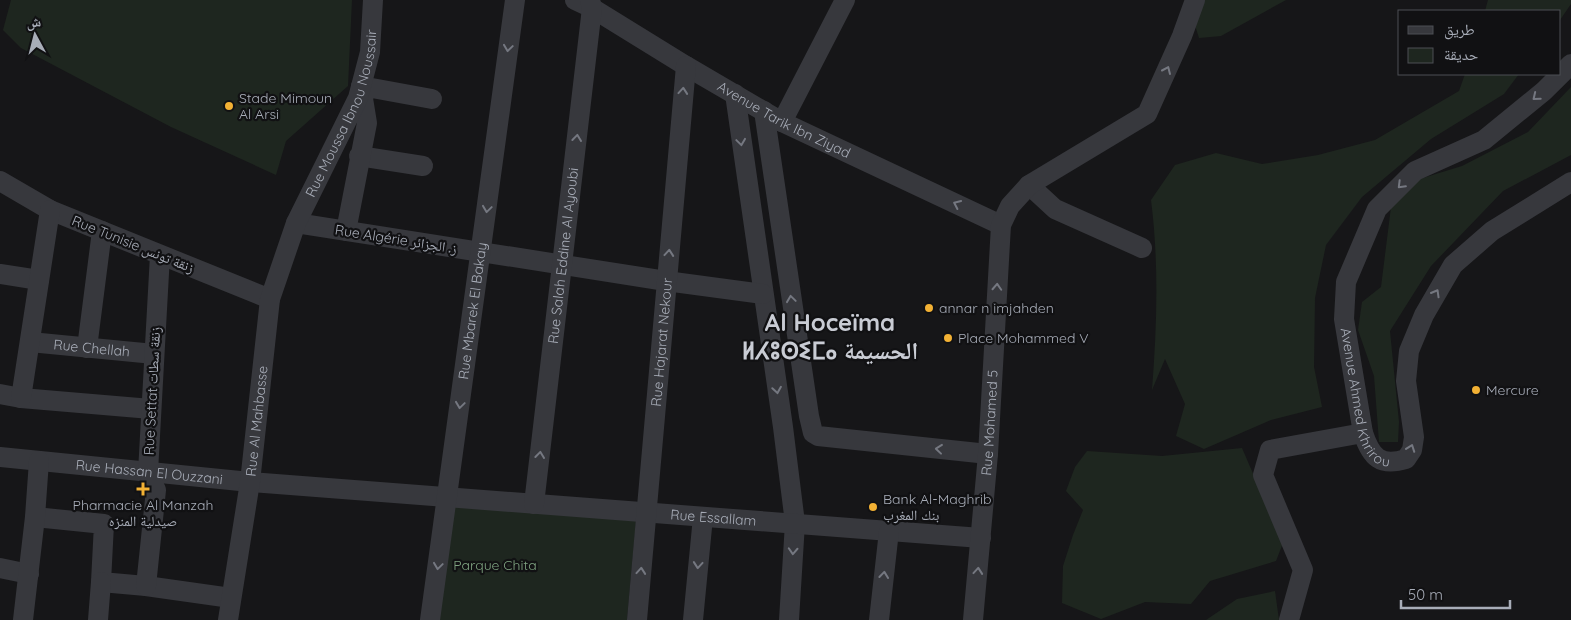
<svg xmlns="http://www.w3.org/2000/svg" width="1571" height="620" font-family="Quicksand,'Noto Naskh Arabic','Noto Sans Tifinagh',sans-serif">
<rect width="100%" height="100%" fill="#161618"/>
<g fill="#1e261f">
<path d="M11,0H352L348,86L286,141L276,175L171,127L21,48L3,30Z"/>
<path d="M1201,0H1286L1221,36L1199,38L1193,19Z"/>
<path d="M1488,0H1571V4L1560,20V11H1485Z"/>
<path d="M1465,74H1519L1504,94L1431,139L1362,197L1326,245L1315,298L1314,367L1322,407L1271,420L1204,449L1176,436L1185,404L1165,359L1152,390C1157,326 1159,263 1151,200L1175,165L1216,153L1262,164L1318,155L1375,140L1459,91Z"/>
<path d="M1571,87V155L1503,191L1431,266L1390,331L1399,422L1398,442H1379L1374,376L1358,330L1362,302L1381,287L1391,207L1413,181L1462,166L1528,132Z"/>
<path d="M1242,448L1283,543L1276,561L1210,581L1191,604L1145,602L1101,619L1062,603L1063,566L1073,535L1083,510L1066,491L1075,467L1087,451L1162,456Z"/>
<path d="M444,505L636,521L627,620H431Z"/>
<path d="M1275,591L1279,620H1206L1237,599Z"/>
</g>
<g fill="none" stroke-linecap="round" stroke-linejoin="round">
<g stroke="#37383d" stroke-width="20">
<path id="s1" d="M575,0L592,8L686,66L782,122L1001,225"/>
<path id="s2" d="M1571,64L1544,91L1484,140L1415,171L1377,209L1346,282L1344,319L1363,433C1371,457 1380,467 1406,459L1412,450L1414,437L1406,381L1409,351L1424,315L1453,265L1492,231L1571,182"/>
<path d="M735,94L783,427L795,523L789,620"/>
<path d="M764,111L809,416L813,433L818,436L988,454"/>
<path d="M782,122L845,0"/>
<path d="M359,156L423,166"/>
<path d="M0,181L50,210L270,299"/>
<path d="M1029,185L1055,209L1142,248"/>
<path d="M296,223L666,281L763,294"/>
<path d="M346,231L367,123L361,86L432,99"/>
<path d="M0,274L39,280"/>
<path id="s3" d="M30,342L154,354"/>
<path d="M87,348L102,231"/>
<path d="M0,394L21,398L151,409"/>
<path d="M21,398L50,210"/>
<path id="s4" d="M0,457L250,482L981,538"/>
<path id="s5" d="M534,504L592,8L590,0"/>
<path d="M35,517L104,524L101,582L146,586L231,598"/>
<path d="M0,568L29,574"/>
<path d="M146,586L156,490L148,472L160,255"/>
<path d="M23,620L35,517L39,461"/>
<path d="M98,620L101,582"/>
<path id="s6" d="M228,620L250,482L270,299L296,223L358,98L370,52L373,0"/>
<path id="s7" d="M430,620L515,0"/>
<path id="s8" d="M637,620L686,66"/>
<path d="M693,620L703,517"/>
<path d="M879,620L889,531"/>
<path id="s9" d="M973,620L988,454L1001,225L1010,206L1029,185L1147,114L1182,36L1195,0"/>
<path d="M1289,620L1303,570L1263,475L1270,450L1363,433"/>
</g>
</g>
<defs><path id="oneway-chevron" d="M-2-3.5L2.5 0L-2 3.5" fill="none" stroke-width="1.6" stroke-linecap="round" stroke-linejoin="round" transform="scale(1.25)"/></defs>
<g stroke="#757881">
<use href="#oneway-chevron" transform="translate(508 48) rotate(98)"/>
<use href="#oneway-chevron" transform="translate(1167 70) rotate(-66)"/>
<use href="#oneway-chevron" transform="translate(683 91) rotate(-85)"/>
<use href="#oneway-chevron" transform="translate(1536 97) rotate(141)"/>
<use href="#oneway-chevron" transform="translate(577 138) rotate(-83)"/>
<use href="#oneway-chevron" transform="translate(741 142) rotate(82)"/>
<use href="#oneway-chevron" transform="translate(1401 185) rotate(135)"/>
<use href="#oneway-chevron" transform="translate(957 204) rotate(-155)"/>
<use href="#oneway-chevron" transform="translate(487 209) rotate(98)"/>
<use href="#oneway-chevron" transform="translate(669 253) rotate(-85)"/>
<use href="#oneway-chevron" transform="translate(997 287) rotate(-87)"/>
<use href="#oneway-chevron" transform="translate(1436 293) rotate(-60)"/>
<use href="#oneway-chevron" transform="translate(791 299) rotate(-98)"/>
<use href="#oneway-chevron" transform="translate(777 390) rotate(81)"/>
<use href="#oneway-chevron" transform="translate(460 405) rotate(98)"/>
<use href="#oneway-chevron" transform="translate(1411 448) rotate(-70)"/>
<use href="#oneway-chevron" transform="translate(939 449) rotate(-174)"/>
<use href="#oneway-chevron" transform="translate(540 455) rotate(-83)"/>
<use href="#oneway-chevron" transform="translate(793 551) rotate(93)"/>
<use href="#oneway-chevron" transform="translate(698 565) rotate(95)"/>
<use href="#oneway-chevron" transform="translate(438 566) rotate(98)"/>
<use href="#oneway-chevron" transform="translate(641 571) rotate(-85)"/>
<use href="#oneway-chevron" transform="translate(978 571) rotate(-85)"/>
<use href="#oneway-chevron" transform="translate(884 575) rotate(-84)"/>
</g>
<g fill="#f2b134" stroke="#111113" stroke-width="2">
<circle cx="229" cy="106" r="5"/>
<circle cx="929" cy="308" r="5"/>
<circle cx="948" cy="338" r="5"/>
<circle cx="1476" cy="390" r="5"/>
<path d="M140.5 481.5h5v5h5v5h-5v5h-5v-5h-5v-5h5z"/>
<circle cx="873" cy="507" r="5"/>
</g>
<g text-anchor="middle" stroke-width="4.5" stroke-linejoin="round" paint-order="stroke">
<g font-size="14" fill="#a8adb8" stroke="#111113" text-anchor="start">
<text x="239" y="103">Stade Mimoun<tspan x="239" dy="16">Al Arsi</tspan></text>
<text x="939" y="313">annar n imjahden</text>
<text x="958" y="343">Place Mohammed V</text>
<text x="1486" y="395">Mercure</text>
<text x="883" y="504">Bank Al-Maghrib<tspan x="883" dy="16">بنك المغرب</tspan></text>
<text x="143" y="510" text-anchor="middle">Pharmacie Al Manzah<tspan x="143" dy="16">صيدلية المنزه</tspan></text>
</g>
<g font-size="14" fill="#a8adb8" stroke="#111113">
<text dy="5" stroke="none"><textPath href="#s6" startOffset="524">Rue Moussa Ibnou Noussair</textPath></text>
<text dy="5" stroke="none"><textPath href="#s1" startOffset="241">Avenue Tarik Ibn Ziyad</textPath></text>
<text transform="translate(396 239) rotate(9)" y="5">Rue Algérie ز. الجزائر</text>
<text transform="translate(133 244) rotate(22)" y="5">Rue Tunisie زنقة تونس</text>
<text dy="5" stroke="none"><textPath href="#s5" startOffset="250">Rue Salah Eddine Al Ayoubi</textPath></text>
<text dy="5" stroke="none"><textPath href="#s7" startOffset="312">Rue Mbarek El Bakay</textPath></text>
<text dy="5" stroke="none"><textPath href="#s8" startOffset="279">Rue Hajarat Nekour</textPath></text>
<text dy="5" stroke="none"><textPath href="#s3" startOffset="62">Rue Chellah</textPath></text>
<text transform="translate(152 391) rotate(-87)" y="5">Rue Settat زنقة سطات</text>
<text dy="5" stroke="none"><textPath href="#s2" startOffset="445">Avenue Ahmed Khrirou</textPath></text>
<text dy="5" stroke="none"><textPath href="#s6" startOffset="201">Rue Al Mahbasse</textPath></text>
<text dy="5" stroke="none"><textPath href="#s9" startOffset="198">Rue Mohamed 5</textPath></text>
<text dy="5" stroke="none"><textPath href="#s4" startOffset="150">Rue Hassan El Ouzzani</textPath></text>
<text dy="5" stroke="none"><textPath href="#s4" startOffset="716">Rue Essallam</textPath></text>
</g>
<g font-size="14" fill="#7fa381" stroke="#111113">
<text x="495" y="570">Parque Chita</text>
</g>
<g font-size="24" font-weight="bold" fill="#c9ccd4" stroke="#111113">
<text x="830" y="331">Al Hoceïma<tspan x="830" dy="28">ⵍⵃⵓⵙⵉⵎⴰ الحسيمة</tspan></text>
</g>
</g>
<rect x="1398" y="10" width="162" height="65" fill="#111113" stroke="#4d4f55"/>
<rect x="1408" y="26" width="25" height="8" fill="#37383d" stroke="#4d4f55"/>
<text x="1444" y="35" font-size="15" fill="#a8adb8">طريق</text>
<rect x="1408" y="48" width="25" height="15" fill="#1e261f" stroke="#4d4f55"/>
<text x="1444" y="60" font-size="15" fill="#a8adb8">حديقة</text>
<g transform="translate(35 35) rotate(353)" stroke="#111113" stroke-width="4" paint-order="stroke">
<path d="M0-4L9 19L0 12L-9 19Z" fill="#a8adb8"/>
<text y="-8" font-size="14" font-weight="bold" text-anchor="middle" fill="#a8adb8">ش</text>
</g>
<path d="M1401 600v8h109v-8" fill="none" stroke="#a8adb8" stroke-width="2.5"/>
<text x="1408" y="600" font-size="15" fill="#a8adb8" stroke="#111113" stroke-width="4" paint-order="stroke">50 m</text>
</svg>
